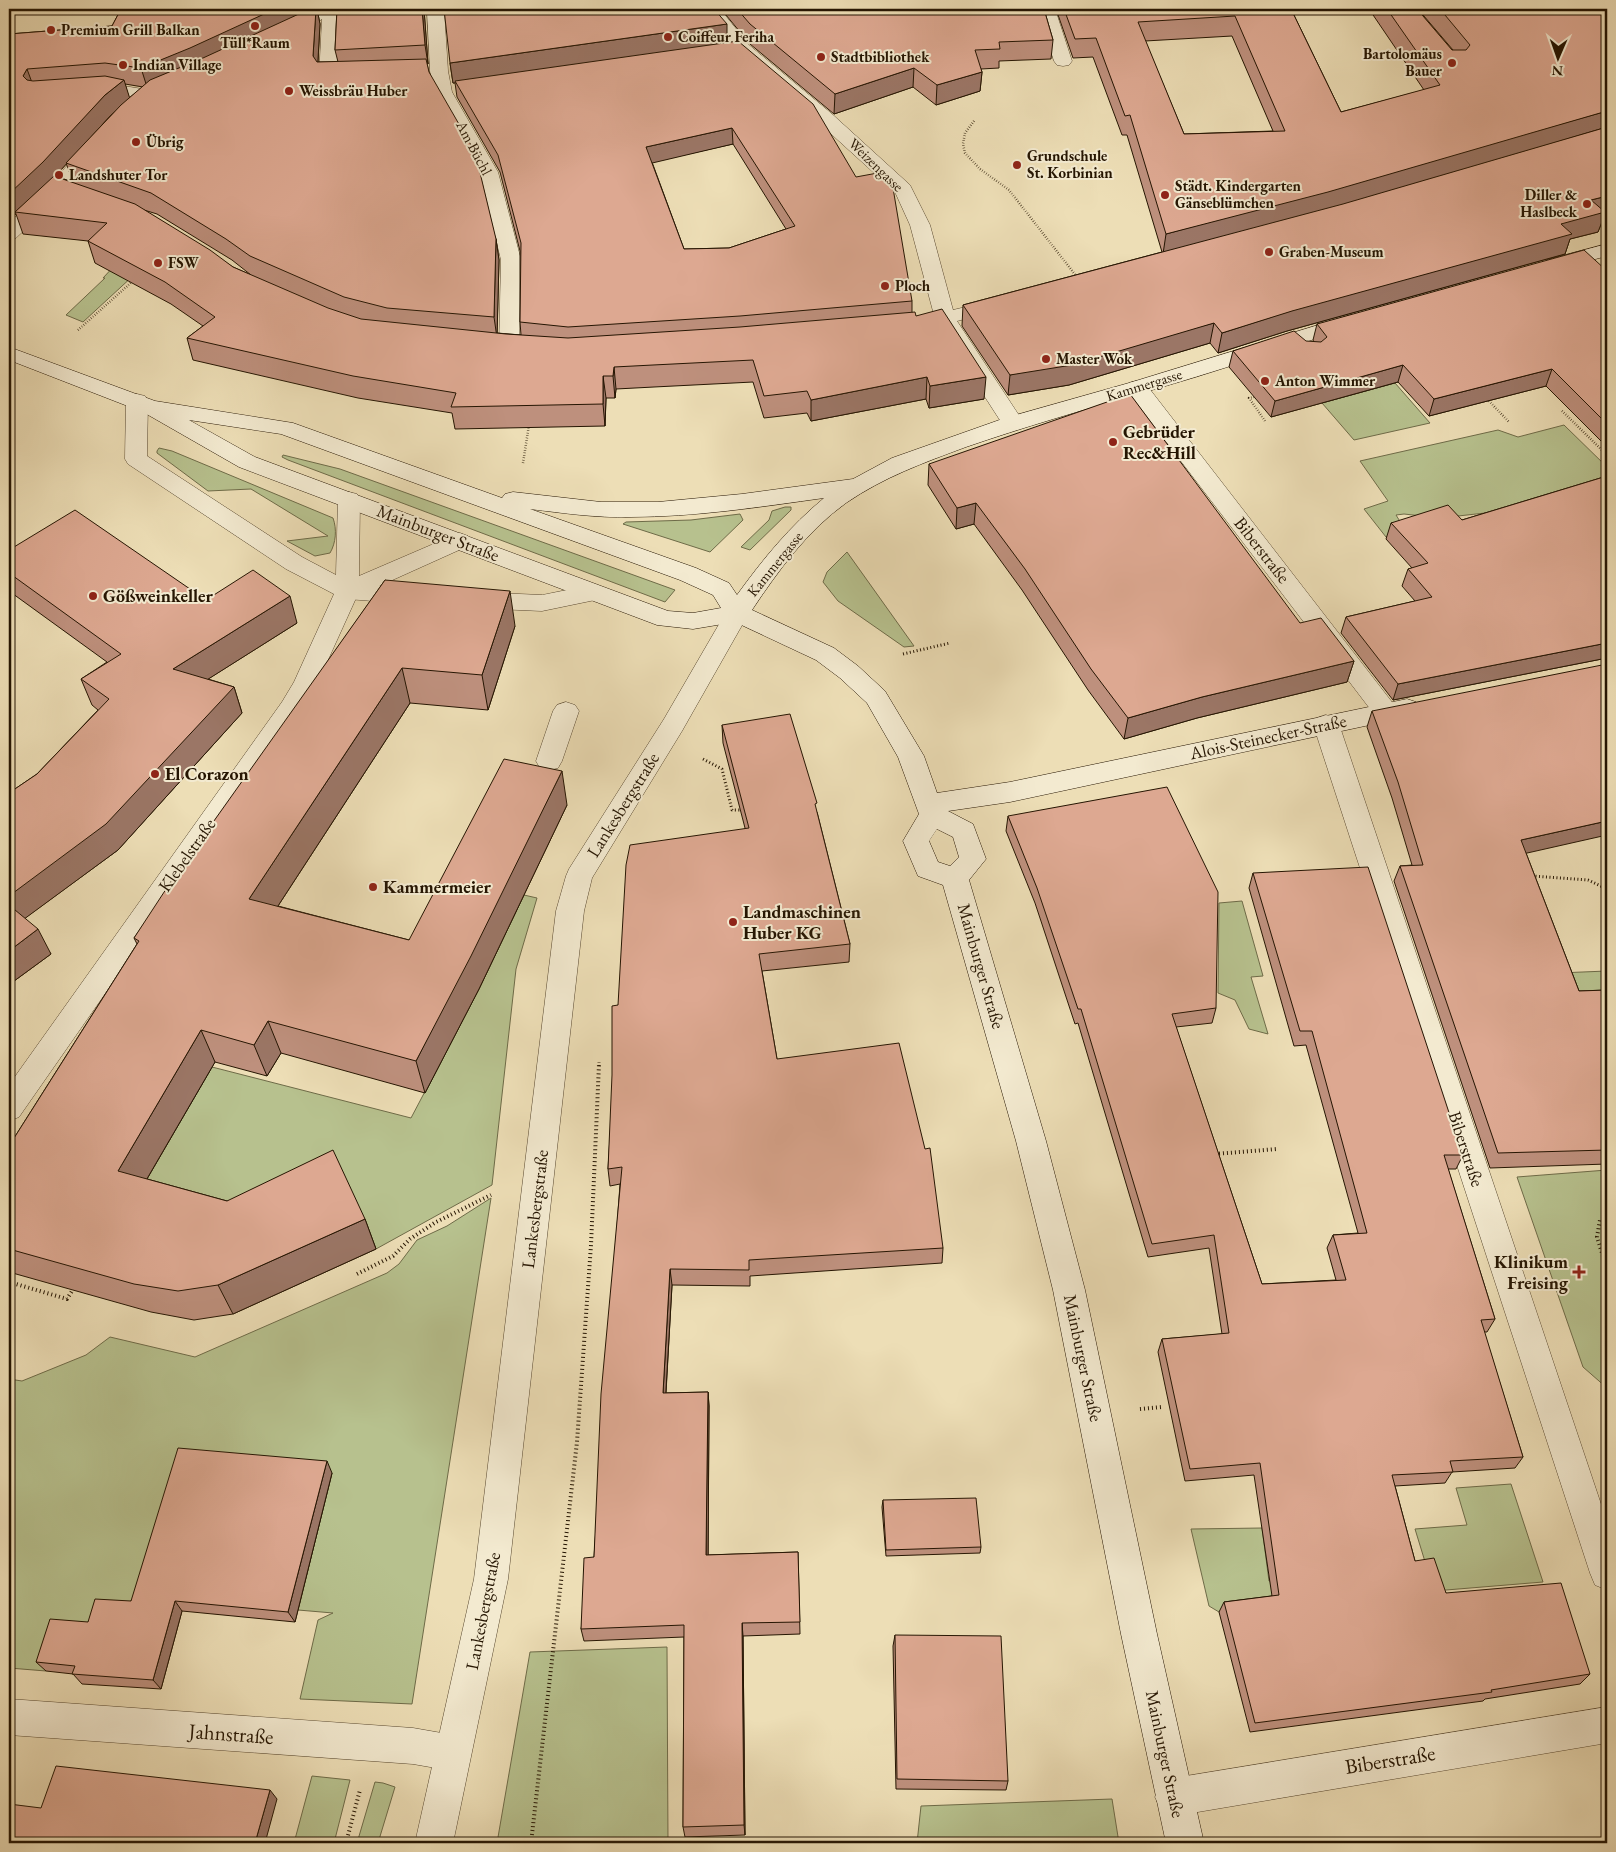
<svg xmlns="http://www.w3.org/2000/svg" width="1616" height="1852" font-family="'EB Garamond',serif">
<rect width="100%" height="100%" fill="#eddeb6"/>
<filter id="stains"><feTurbulence type="fractalNoise" baseFrequency=".004" numOctaves="4"/><feColorMatrix values="0 0 0 0 .2 0 0 0 0 .09 0 0 0 0 .02 0 0 0 .5 -.17"/></filter>
<radialGradient id="worn" r=".72"><stop offset=".6" stop-color="#630" stop-opacity="0"/><stop offset="1" stop-color="#630" stop-opacity=".3"/></radialGradient>
<g fill="#b7c18e" stroke="#6e6b48">
<path d="M116,264L134,275L83,322L66,315L105,278H103Z"/>
<path d="M1395,383L1430,423L1354,440L1322,403Z"/>
<path d="M1564,425L1607,467V488L1485,513L1458,516H1422L1404,514L1396,515L1406,531L1386,537L1364,509L1388,501L1360,461L1498,430L1518,437Z"/>
<path d="M159,448L172,451L333,518C337,529 336,543 330,553L315,556L287,541L328,536L251,489L208,491L157,453V451Z"/>
<path d="M283,455L340,469L675,590L665,602L288,460L282,457Z"/>
<path d="M785,507H791V510L750,550L741,547L769,520L772,511Z"/>
<path d="M740,514L743,520L710,552L623,524L626,522L691,520Z"/>
<path d="M847,552L914,646L904,647L838,601L823,582L827,572Z"/>
<path d="M524,895L537,898L516,969L492,1185L376,1249L344,1181L242,1231L134,1201L212,1067L411,1118L479,989Z"/>
<path d="M1242,901L1263,976L1251,977L1268,1034L1249,1029L1235,1000L1218,993L1219,903Z"/>
<path d="M1607,971V994H1564L1558,973Z"/>
<path d="M1607,1170V1388L1583,1367L1517,1177Z"/>
<path d="M491,1198L412,1704L300,1699L318,1620L333,1613L298,1610L332,1473L141,1607L90,1631L59,1629L46,1671L9,1668V1379L22,1381L86,1355L110,1337L195,1357L387,1273L399,1264L417,1240L447,1226Z"/>
<path d="M1511,1484L1543,1582L1434,1591L1415,1529L1467,1525L1456,1488Z"/>
<path d="M1262,1528L1269,1581L1331,1575L1344,1580L1219,1612L1209,1606L1191,1529Z"/>
<path d="M667,1647L668,1843H497L530,1652Z"/>
<path d="M312,1776L350,1780L334,1843H294Z"/>
<path d="M375,1782L383,1783L395,1787L378,1843H357Z"/>
<path d="M1112,1799L1119,1843H917L921,1806Z"/>
</g>
<g fill="none" stroke-linecap="round" stroke-linejoin="round">
<defs>
<g id="lane">
<path d="M1038,9H1055L1072,61L1069,65L1063,66L1057,65L1054,61Z"/>
<path d="M347,583L413,588L421,590L425,596L421,602L413,604L347,599L339,597L335,591L339,585Z"/>
<path d="M592,585L600,587L604,593L600,599L542,611L473,608L465,606L461,600L465,594L473,592L542,595Z"/>
<path d="M566,702L575,705L579,711L562,761L558,768L549,770L540,768L536,761L553,711L557,705Z"/>
<path d="M9,1699L413,1728L453,1735L466,1740L471,1753L466,1766L453,1771L413,1764L9,1735Z"/>
</g>
<g id="street">
<path d="M315,9H340L337,71L357,72L360,76L357,80L328,82L322,81L319,77L322,19C310,27 295,40 281,37L278,33L281,29Z"/>
<path d="M427,9H444L448,71L452,92L498,172L521,260L519,348L516,352L509,354L502,352L499,348L501,260L480,172L434,92L430,71Z"/>
<path d="M703,9H720L749,45L832,114L910,185L930,225L953,310L999,299L1006,301L1009,305L1006,309L957,321L1024,423L1021,428L1013,430L1005,428L939,326L912,332L905,330L902,326L905,322L934,315L910,225L895,192L818,122L737,53Z"/>
<path d="M111,84L155,91L158,95L155,99C142,102 126,96 112,95C103,94 94,96 85,94L82,90L85,86Z"/>
<path d="M96,140L103,142L105,146L103,150L65,191L16,238L9,240V223L51,183L89,142Z"/>
<path d="M1137,381L1145,383L1395,706L1399,712L1395,718L1386,721L1377,718L1129,393L1126,388L1129,383Z"/>
<path d="M137,394L145,396L148,401L147,456L302,557L336,575L338,499L341,494L349,492L357,494L360,499L359,576L452,536L460,533L468,536L472,541L468,546L357,596L318,682L300,714L19,1117L9,1121V1085L282,702L294,682L334,594L286,569L128,464L125,459L126,401L129,396Z"/>
<path d="M737,605L745,607L749,613L682,731L592,878L584,911L508,1579L453,1843H415L474,1579L556,911L566,876L569,869L664,719L729,607Z"/>
<path d="M1326,715L1335,718L1339,724L1607,1522V1590L1595,1585L1590,1573L1313,724L1317,718Z"/>
<path d="M1607,1707V1743L1174,1816L1161,1810L1155,1797L1161,1784L1174,1778Z"/>
</g>
<g id="secondary">
<path d="M1607,244V256L1554,270L1547,268L1544,264L1547,260Z"/>
<path d="M1351,315L1358,317L1361,321L1358,325C1286,348 1215,372 1142,393C1083,410 1024,427 966,447C923,463 884,477 846,503C807,531 778,571 752,610L834,648L858,666L885,691L924,756L937,793L1010,782L1407,699L1416,702L1420,708L1416,714L1407,717L1010,802L948,811L973,824L986,859L969,880L1046,1141L1085,1290L1157,1634L1204,1843H1166L1121,1634L1053,1290L1016,1141L943,885L918,876L903,841L919,814L898,757L867,703L840,678L816,660L735,622L693,629L657,625L239,467L143,412L9,360V347L155,401L293,423L502,498L505,494L513,492L601,502H658L742,494L853,479L892,458L1005,418L1129,383ZM189,420L281,434L680,580L713,595L721,608L693,613L668,611L255,457ZM824,498C790,526 763,559 737,595L729,583L696,568L530,509C563,513 596,518 630,517C695,517 760,507 824,498ZM937,829L953,837L959,857L950,866L938,862L929,841Z"/>
</g>
</defs>
<use href="#lane" stroke="#57472f" stroke-width="1"/>
<use href="#street" stroke="#57472f" stroke-width="1"/>
<use href="#secondary" stroke="#251502" stroke-width="1"/>
<g stroke="#251502" stroke-width="2.5" stroke-dasharray="0.5 2" stroke-linecap="butt">
<path d="M974,121L965,133L963,144L965,153L980,169L1009,190L1077,277"/>
<path d="M78,330L134,280"/>
<path d="M1254,397L1249,398L1265,421"/>
<path d="M1489,401L1509,422"/>
<path d="M1562,411L1607,455"/>
<path d="M523,463L529,425"/>
</g>
<g stroke="#251502" stroke-width="3" stroke-dasharray="1 2.5" stroke-linecap="butt">
<path d="M903,654L950,643"/>
<path d="M703,759L722,769L732,810H740"/>
<path d="M1532,876L1588,880L1607,889"/>
<path d="M599,1066V1062"/>
</g>
<g stroke="#251502" stroke-width="4" stroke-dasharray="1 3" stroke-linecap="butt">
<path d="M1215,1154L1277,1149"/>
<path d="M1607,1217L1600,1220L1597,1237L1607,1269"/>
<path d="M357,1274L393,1256L410,1239L436,1222L491,1195"/>
<path d="M9,1282L67,1299L72,1291"/>
<path d="M1140,1409L1162,1407"/>
<path d="M346,1843L360,1790"/>
<path d="M531,1843L577,1442L591,1245L599,1064"/>
</g>
<use href="#lane" fill="#f3ead0" fill-rule="evenodd"/>
<use href="#street" fill="#f3ead0" fill-rule="evenodd"/>
<use href="#secondary" fill="#f3ead0" fill-rule="evenodd"/>
</g>
<g fill="#be907d" stroke="#251502" fill-rule="evenodd">
<path d="M121,9H317L320,24L318,62H338L335,50L337,9H424L428,64H427L429,72L496,239L499,260L497,333L521,335L520,322V251L500,172L457,97L455,83H453L450,63L727,42L912,301V312L984,399L929,408L926,399L811,421L807,413L764,418L753,382L654,387L616,389L615,398H606L605,426L455,429L452,413L358,398L193,360L187,338L203,326L171,304L95,263L88,241L23,234L16,214L9,221V34L112,26ZM125,84L143,87L129,98ZM116,111L66,163L73,182L55,176L111,115ZM733,144L786,229L729,248L684,249L652,162ZM144,210L157,214L232,260L251,275L233,267Z"/>
<path d="M721,9H1044L1053,40L1051,59L999,61V68L981,69L982,72L980,91L936,105L913,87L834,114L750,44Z"/>
<path d="M1056,9H1291L1341,112L1424,90L1369,9H1417L1452,50H1453L1418,9H1607L1605,214L1598,232L1570,239L1565,254L1287,331L1218,353L1210,343L1069,385L1008,395L962,326L963,305L1162,252L1127,135H1122L1093,57L1073,58ZM1232,36L1273,131L1184,134L1145,41Z"/>
<path d="M1607,271V447L1546,386L1429,416L1398,382L1271,417L1229,367L1233,351L1314,342L1313,340L1317,324Z"/>
<path d="M929,464L1300,623L1354,661L1347,682L1197,718L1124,739L1088,690L1022,590L974,524L956,529L928,485Z"/>
<path d="M1607,476V658L1393,700L1341,633L1346,617L1415,601L1402,586L1408,569L1412,568L1386,539L1391,523L1462,520Z"/>
<path d="M9,550L297,623L208,679L234,687L242,713L118,850L25,918L51,954L10,984L9,983V793L37,774L98,710L92,705L81,679L107,662L9,591Z"/>
<path d="M385,580L515,626L488,710L410,703L278,906L409,940L567,805L479,989L425,1093L281,1053L267,1076L215,1062L147,1179L227,1201L365,1219L376,1249L233,1314L194,1320L151,1312L9,1272V1146L137,944L134,938Z"/>
<path d="M1372,711L1526,853L1579,991L1607,990V1089H1606L1607,1091V1164L1490,1168L1394,881L1400,866L1412,865L1392,798L1367,727Z"/>
<path d="M722,725L817,812L850,944L849,962L762,971L777,1059L943,1248L942,1263L750,1276V1286L672,1285L666,1393L708,1392L709,1406L708,1555L798,1552L800,1634L743,1636L745,1835L685,1837L683,1827L684,1637L584,1641L581,1629L594,1557L620,1184L610,1186L608,1169L618,1005L745,828L723,743Z"/>
<path d="M1008,816L1216,1008L1212,1023L1176,1027L1262,1284L1336,1280L1327,1248L1333,1235L1358,1233L1306,1045L1294,1046L1249,888L1253,873L1463,1155L1456,1169H1448L1495,1319L1487,1332H1484L1523,1457L1515,1468L1452,1472L1445,1483L1395,1486L1415,1561L1446,1593L1590,1674L1580,1684L1485,1699L1483,1701L1250,1732L1219,1612L1224,1602L1272,1596L1254,1475L1185,1481L1158,1352L1162,1339L1222,1334L1209,1248L1148,1257L1078,1023L1075,1024L1035,903L1006,831Z"/>
<path d="M332,1473L295,1622L182,1611L161,1689L82,1684L73,1674L46,1671L36,1662L88,1622L131,1601Z"/>
<path d="M883,1500L981,1547L980,1553L886,1556L882,1507Z"/>
<path d="M895,1635L1008,1781L1006,1790L896,1789L893,1646Z"/>
</g>
<g fill="#9b7666" stroke="#251502">
<path d="M275,9H313L147,87L141,68Z"/>
<path d="M316,9H317L320,24L317,77L313,56Z"/>
<path d="M422,9H424L428,64L425,45Z"/>
<path d="M727,24V44L453,83L450,63Z"/>
<path d="M914,68L913,87L834,114L835,94Z"/>
<path d="M27,69L34,88L23,76Z"/>
<path d="M982,72L980,91L936,105L937,85Z"/>
<path d="M124,80L130,99L111,115L50,182L15,212L16,214L9,221V194L105,95Z"/>
<path d="M1607,111V127L1324,212L1163,254L1166,234Z"/>
<path d="M732,128L733,144L648,164L646,147Z"/>
<path d="M1607,196V213L1605,214L1598,232L1570,239L1565,254L1287,331L1218,353L1222,333L1561,224L1591,200Z"/>
<path d="M496,239L499,260L497,338L494,317Z"/>
<path d="M1214,323L1210,343L1069,385L1008,395L1010,375Z"/>
<path d="M1403,365L1398,382L1271,417L1275,401Z"/>
<path d="M614,367L616,389L615,398L613,376Z"/>
<path d="M1552,369L1546,386L1429,416L1434,399Z"/>
<path d="M603,376L606,398L605,426L603,404Z"/>
<path d="M927,377L926,399L811,421V400Z"/>
<path d="M986,377L984,399L929,408L930,386Z"/>
<path d="M976,503L974,524L956,529L957,508Z"/>
<path d="M510,591L515,626L488,710L482,675Z"/>
<path d="M290,596L297,623L183,695L173,669Z"/>
<path d="M1607,643V658L1393,700L1398,684Z"/>
<path d="M1354,661L1347,682L1197,718L1124,739L1128,718L1202,697Z"/>
<path d="M402,668L410,703L261,932L249,899Z"/>
<path d="M234,687L242,713L118,850L16,925L9,912V896Z"/>
<path d="M562,771L567,805L479,989L425,1093L416,1061Z"/>
<path d="M1607,821V835L1514,856L1521,840Z"/>
<path d="M38,929L51,954L10,984L9,982V951Z"/>
<path d="M268,1021L281,1053L267,1076L254,1045Z"/>
<path d="M201,1030L215,1062L134,1201L118,1171Z"/>
<path d="M365,1219L376,1249L233,1314L218,1285Z"/>
<path d="M670,1269L672,1285L665,1407L663,1393Z"/>
<path d="M708,1392L709,1406L708,1568L706,1555Z"/>
<path d="M327,1461L332,1473L295,1622L288,1612Z"/>
<path d="M175,1601L182,1611L161,1689L153,1680Z"/>
<path d="M742,1623L743,1636L745,1835L744,1825Z"/>
<path d="M270,1790L277,1799L265,1843H255Z"/>
</g>
<g fill="#dda891" stroke="#251502" fill-rule="evenodd">
<path d="M121,9H275L190,48L141,68L105,63L27,69L23,76L27,80L33,81L105,76L124,80L105,95L43,162L9,194V34L112,26Z"/>
<path d="M308,9H316L313,56L317,62L426,59L429,72L475,152L496,239L494,317L387,308L344,297L250,256L226,239L151,193L66,163L121,105L150,80L203,58L301,13Z"/>
<path d="M337,9H422L425,45L335,50Z"/>
<path d="M444,9H714L727,24L450,63Z"/>
<path d="M737,9H1044L1053,40L999,42L1000,49L975,50L982,72L937,85L914,68L835,94L750,24Z"/>
<path d="M1064,9H1291L1341,112L1440,85L1387,9H1417L1452,50H1466L1470,45L1440,9H1607V111L1328,192L1166,234L1130,115L1125,116L1096,38L1075,39ZM1235,16L1285,131L1184,134L1138,22Z"/>
<path d="M738,41L813,104L856,177L883,172L893,188L912,301L740,316L568,327L520,322L521,243L498,155L455,81ZM732,128L795,226L729,248L684,249L646,147Z"/>
<path d="M1607,127V196L1591,200L1605,212L1561,224L1572,234L1292,311L1222,333L1214,323L1072,365L1010,375L963,305L1343,204Z"/>
<path d="M54,176L135,204L210,250L233,267L328,308L361,319L506,334L568,338L740,327L915,312L916,316L942,309L986,377L930,386L927,377L811,400L807,391L764,396L753,360L653,365L614,367L613,376H603V404L451,407L456,393L353,376L187,338L215,317L165,282L88,241L107,223L15,212Z"/>
<path d="M1584,250L1607,271V424L1552,369L1434,399L1403,365L1275,401L1233,351L1294,331L1306,341L1321,342L1327,337L1317,324Z"/>
<path d="M1130,394L1300,623L1321,618L1354,661L1202,697L1128,718L1091,669L1025,569L976,503L957,508L929,464Z"/>
<path d="M1607,476V643L1398,684L1346,617L1432,597L1408,569L1428,563L1391,523L1448,505L1462,520Z"/>
<path d="M75,510L206,600L253,570L290,596L173,669L234,687L106,824L9,896V793L37,774L109,699L81,679L121,654L9,573V550Z"/>
<path d="M385,580L510,591L482,675L402,668L249,899L409,940L504,759L562,771L471,956L416,1061L268,1021L254,1045L201,1030L118,1171L227,1201L333,1150L365,1219L218,1285L178,1291L134,1284L9,1249V1146L139,941L134,938L172,880Z"/>
<path d="M1607,664V821L1521,840L1579,991L1607,990V1074L1602,1075L1607,1091V1150L1498,1153L1400,866L1423,865L1398,782L1372,711Z"/>
<path d="M790,714L817,803L815,804L850,944L759,954L777,1059L899,1043L925,1149L930,1148L943,1248L749,1260V1270L670,1269L663,1393L708,1392L706,1555L798,1552L800,1622L742,1623L744,1825L683,1827L684,1625L581,1629L584,1558L594,1557L601,1394L622,1167L608,1169L612,1075V1006L618,1005L626,865L630,845L749,828L722,725Z"/>
<path d="M1167,787L1218,892L1216,1008L1172,1014L1262,1284L1346,1280L1333,1235L1367,1233L1312,1031H1300L1253,873L1368,867L1463,1155H1444L1495,1319L1481,1320L1523,1457L1450,1461L1453,1472L1392,1475L1415,1561L1434,1558L1446,1593L1561,1583L1590,1674L1491,1690L1492,1692L1255,1723L1224,1602L1279,1595L1260,1463L1190,1469L1162,1339L1229,1333L1214,1235L1152,1244L1081,1009H1078L1037,888L1008,816Z"/>
<path d="M9,905L38,929L9,951Z"/>
<path d="M178,1448L327,1461L288,1612L175,1601L153,1680L72,1674L75,1666L36,1662L50,1619L88,1622L95,1599L131,1601Z"/>
<path d="M976,1498L981,1547L886,1550L883,1500Z"/>
<path d="M895,1635L1001,1636L1008,1781L897,1779Z"/>
<path d="M56,1766L270,1790L255,1843H9V1804L41,1808Z"/>
</g>
<g fill="#8f2418" stroke="#f3ead0" stroke-width="2">
<circle cx="255" cy="26" r="5"/>
<circle cx="51" cy="30" r="5"/>
<circle cx="668" cy="37" r="5"/>
<circle cx="821" cy="57" r="5"/>
<circle cx="1452" cy="63" r="5"/>
<circle cx="123" cy="65" r="5"/>
<circle cx="289" cy="91" r="5"/>
<circle cx="136" cy="142" r="5"/>
<circle cx="1017" cy="165" r="5"/>
<circle cx="59" cy="175" r="5"/>
<circle cx="1165" cy="195" r="5"/>
<circle cx="1587" cy="204" r="5"/>
<circle cx="1269" cy="252" r="5"/>
<circle cx="158" cy="263" r="5"/>
<circle cx="885" cy="286" r="5"/>
<circle cx="1046" cy="359" r="5"/>
<circle cx="1265" cy="381" r="5"/>
<circle cx="1113" cy="442" r="5"/>
<circle cx="93" cy="596" r="5"/>
<circle cx="155" cy="774" r="5"/>
<circle cx="373" cy="887" r="5"/>
<circle cx="733" cy="922" r="5"/>
<path d="M1576.5 1264.5h5v5h5v5h-5v5h-5v-5h-5v-5h5z"/>
</g>
<g text-anchor="middle" stroke-width="4" stroke-linejoin="round" paint-order="stroke">
<g font-size="15" font-weight="bold" fill="#251502" stroke="#f3ead0" text-anchor="start">
<text x="61" y="35">Premium Grill Balkan</text>
<text x="678" y="42">Coiffeur Feriha</text>
<text x="255" y="48" text-anchor="middle">Tüll*Raum</text>
<text x="1442" y="59" text-anchor="end">Bartolomäus<tspan x="1442" dy="17">Bauer</tspan></text>
<text x="831" y="62">Stadtbibliothek</text>
<text x="133" y="70">Indian Village</text>
<text x="299" y="96">Weissbräu Huber</text>
<text x="146" y="147">Übrig</text>
<text x="1027" y="161">Grundschule<tspan x="1027" dy="17">St. Korbinian</tspan></text>
<text x="69" y="180">Landshuter Tor</text>
<text x="1175" y="191">Städt. Kindergarten<tspan x="1175" dy="17">Gänseblümchen</tspan></text>
<text x="1577" y="200" text-anchor="end">Diller &amp;<tspan x="1577" dy="17">Haslbeck</tspan></text>
<text x="1279" y="257">Graben-Museum</text>
<text x="168" y="268">FSW</text>
<text x="895" y="291">Ploch</text>
<text x="1056" y="364">Master Wok</text>
<text x="1275" y="386">Anton Wimmer</text>
</g>
<g font-size="15" fill="#251502" stroke="#f3ead0">
<text transform="translate(474 148) rotate(62)" y="5">Am Büchl</text>
<text transform="translate(876 165) rotate(44)" y="5">Weizengasse</text>
<text transform="translate(1144 385) rotate(-17)" y="5">Kammergasse</text>
<text transform="translate(775 564) rotate(-51)" y="5">Kammergasse</text>
</g>
<g font-size="18" font-weight="bold" fill="#251502" stroke="#f3ead0" text-anchor="start">
<text x="1123" y="438">Gebrüder<tspan x="1123" dy="21">Rec&amp;Hill</tspan></text>
<text x="103" y="602">Gößweinkeller</text>
<text x="165" y="780">El Corazon</text>
<text x="383" y="893">Kammermeier</text>
<text x="743" y="918">Landmaschinen<tspan x="743" dy="21">Huber KG</tspan></text>
<text x="1568" y="1268" text-anchor="end">Klinikum<tspan x="1568" dy="21">Freising</tspan></text>
</g>
<g font-size="18" fill="#251502" stroke="#f3ead0">
<text transform="translate(438 533) rotate(21)" y="6">Mainburger Straße</text>
<text transform="translate(1262 550) rotate(52)" y="6">Biberstraße</text>
<text transform="translate(1268 737) rotate(-12)" y="6">Alois-Steinecker-Straße</text>
<text transform="translate(623 805) rotate(-58)" y="6">Lankesbergstraße</text>
<text transform="translate(187 855) rotate(-55)" y="6">Klebelstraße</text>
<text transform="translate(981 966) rotate(74)" y="6">Mainburger Straße</text>
<text transform="translate(1466 1149) rotate(72)" y="6">Biberstraße</text>
<text transform="translate(535 1209) rotate(-83)" y="6">Lankesbergstraße</text>
<text transform="translate(1083 1358) rotate(78)" y="6">Mainburger Straße</text>
<text transform="translate(483 1611) rotate(-79)" y="6">Lankesbergstraße</text>
<text transform="translate(1165 1754) rotate(78)" y="6">Mainburger Straße</text>
</g>
<g font-size="21" fill="#251502" stroke="#f3ead0">
<text transform="translate(231 1734) rotate(4)" y="7">Jahnstraße</text>
<text transform="translate(1390 1760) rotate(-9)" y="7">Biberstraße</text>
</g>
</g>
<rect width="1616" height="1852" fill="none" stroke="#eddeb6" stroke-width="30"/>
<rect x="10" y="10" width="1596" height="1832" fill="none" stroke="#251502" stroke-width="2.5"/>
<rect x="15" y="15" width="1586" height="1822" fill="none" stroke="#251502"/>
<g transform="translate(1558 58) rotate(182)" stroke="#f3ead0" stroke-width="4" paint-order="stroke">
<path d="M0-4L9 19L0 12L-9 19Z" fill="#251502"/>
<text y="-8" font-size="14" font-weight="bold" text-anchor="middle" fill="#251502">N</text>
</g>
<rect width="100%" height="100%" filter="url(#stains)"/>
<rect width="100%" height="100%" fill="url(#worn)"/>
</svg>
